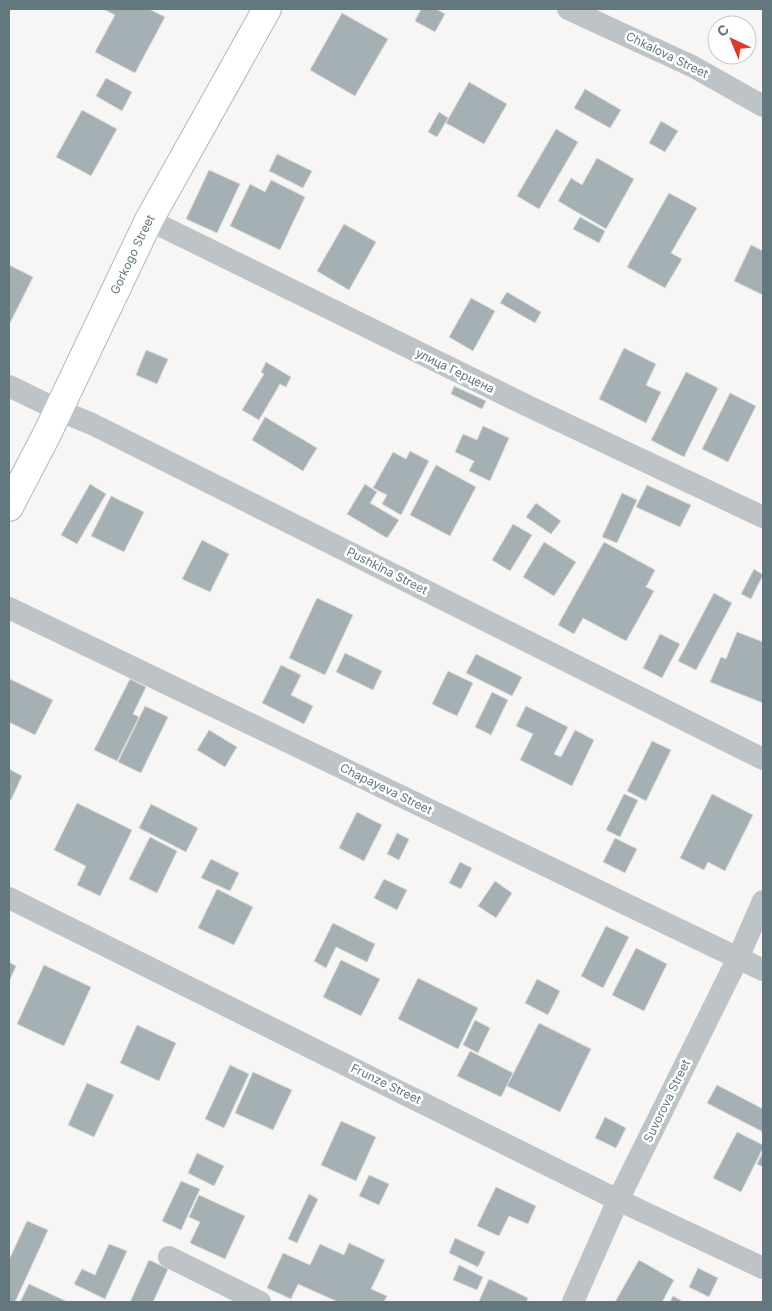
<svg xmlns="http://www.w3.org/2000/svg" width="772" height="1311" font-family="Inter,sans-serif">
<rect width="100%" height="100%" fill="#f7f6f4"/>
<g fill="#a4b0b3" stroke="#d8d8d6">
<path d="M103,9H149L165,17L135,73L95,52L115,15Z"/>
<path d="M421,9H436L445,14L435,32L415,21Z"/>
<path d="M342,13L388,39L355,96L310,70Z"/>
<path d="M106,78L132,92L122,111L96,96Z"/>
<path d="M469,82L507,104L484,144L446,123Z"/>
<path d="M585,89L621,110L610,128L574,108Z"/>
<path d="M82,110L117,129L91,176L56,157Z"/>
<path d="M439,112L448,118L437,137L428,132Z"/>
<path d="M661,121L678,131L665,152L649,143Z"/>
<path d="M556,129L578,142L539,209L517,196Z"/>
<path d="M277,154L312,171L303,188L269,171Z"/>
<path d="M597,158L634,179L606,229L558,201L571,178L582,185Z"/>
<path d="M209,170L240,184L217,233L186,219Z"/>
<path d="M271,180L305,197L280,250L230,226L250,184L265,192Z"/>
<path d="M669,193L697,208L671,253L682,259L665,288L627,267Z"/>
<path d="M580,217L605,231L599,243L573,229Z"/>
<path d="M344,224L376,242L349,290L317,271Z"/>
<path d="M751,245L763,251V295L734,281Z"/>
<path d="M9,265L33,277L9,325Z"/>
<path d="M507,292L541,312L535,323L500,303Z"/>
<path d="M471,298L495,311L473,351L449,337Z"/>
<path d="M624,348L656,364L646,385L661,392L646,423L599,399Z"/>
<path d="M146,350L168,359L157,384L136,375Z"/>
<path d="M266,362L291,377L286,387L280,384L259,420L242,410L264,374L261,372Z"/>
<path d="M686,372L718,388L684,457L651,440Z"/>
<path d="M454,386L486,401L482,409L451,394Z"/>
<path d="M730,393L756,406L728,462L702,449Z"/>
<path d="M265,417L317,448L303,471L252,440Z"/>
<path d="M483,426L509,438L490,481L469,471L474,461L455,452L463,434L477,440Z"/>
<path d="M410,451L429,461L401,515L382,504L387,495L373,488L393,452L406,459Z"/>
<path d="M436,465L476,487L450,536L410,515Z"/>
<path d="M90,484L106,494L77,544L61,535Z"/>
<path d="M365,484L377,492L370,503L399,520L387,538L347,514Z"/>
<path d="M647,485L691,505L680,527L636,507Z"/>
<path d="M622,493L637,500L617,543L602,537Z"/>
<path d="M111,496L144,512L124,552L91,536Z"/>
<path d="M536,503L561,521L551,534L526,517Z"/>
<path d="M513,524L532,535L510,571L492,560Z"/>
<path d="M202,540L229,554L210,592L182,579Z"/>
<path d="M544,542L576,562L554,596L523,577Z"/>
<path d="M604,542L655,570L646,587L654,591L626,641L583,618L574,634L558,625Z"/>
<path d="M754,569L763,575L751,599L741,594Z"/>
<path d="M714,593L732,603L696,670L678,661Z"/>
<path d="M317,598L353,615L325,675L289,658Z"/>
<path d="M737,632L763,642V703L710,682L721,657L726,659Z"/>
<path d="M660,634L680,644L662,678L643,668Z"/>
<path d="M345,653L382,671L373,690L336,672Z"/>
<path d="M476,654L522,677L512,696L466,673Z"/>
<path d="M281,665L301,675L291,695L313,706L304,724L262,703Z"/>
<path d="M448,671L473,683L457,716L432,704Z"/>
<path d="M10,679L53,700L35,735L9,722V682Z"/>
<path d="M130,679L146,687L133,714L139,717L117,761L94,750Z"/>
<path d="M492,692L508,700L491,735L475,727Z"/>
<path d="M145,706L168,717L141,773L118,762Z"/>
<path d="M526,706L568,727L554,754L561,757L575,730L594,740L572,786L520,760L533,734L516,726Z"/>
<path d="M209,730L237,747L225,767L197,750Z"/>
<path d="M652,741L671,750L646,801L627,791Z"/>
<path d="M9,769L22,776L11,800L9,799Z"/>
<path d="M624,794L638,800L620,837L606,830Z"/>
<path d="M712,794L753,815L725,871L708,862L704,870L680,858Z"/>
<path d="M77,803L132,830L100,896L77,885L86,866L54,850Z"/>
<path d="M151,804L198,828L186,852L139,828Z"/>
<path d="M357,812L382,825L364,861L339,848Z"/>
<path d="M397,833L409,839L399,860L387,854Z"/>
<path d="M150,837L177,851L157,893L129,879Z"/>
<path d="M615,838L637,849L625,873L603,862Z"/>
<path d="M211,859L239,873L230,891L201,878Z"/>
<path d="M460,862L472,868L461,889L449,883Z"/>
<path d="M384,879L407,890L397,910L374,898Z"/>
<path d="M495,881L512,893L496,918L478,906Z"/>
<path d="M217,889L253,907L234,945L198,928Z"/>
<path d="M333,923L375,944L367,962L336,947L326,968L314,961Z"/>
<path d="M606,926L629,937L603,988L581,976Z"/>
<path d="M636,948L667,964L644,1011L612,995Z"/>
<path d="M341,960L380,979L361,1016L323,997Z"/>
<path d="M9,962L16,966L9,982Z"/>
<path d="M44,965L91,987L64,1046L17,1024Z"/>
<path d="M418,978L478,1008L458,1049L398,1019Z"/>
<path d="M537,979L560,991L548,1015L525,1003Z"/>
<path d="M475,1020L490,1028L478,1053L463,1045Z"/>
<path d="M539,1023L591,1049L560,1112L507,1086Z"/>
<path d="M137,1025L176,1043L159,1081L120,1063Z"/>
<path d="M470,1051L513,1073L501,1097L457,1076Z"/>
<path d="M230,1065L249,1074L224,1128L205,1119Z"/>
<path d="M253,1072L292,1090L273,1130L235,1113Z"/>
<path d="M87,1083L114,1095L94,1137L68,1125Z"/>
<path d="M717,1085L763,1109V1132L707,1103Z"/>
<path d="M605,1117L626,1128L616,1148L595,1138Z"/>
<path d="M341,1121L376,1137L356,1181L321,1165Z"/>
<path d="M737,1132L763,1145V1148L741,1192L713,1178Z"/>
<path d="M763,1152V1167L757,1164Z"/>
<path d="M197,1153L224,1166L214,1186L188,1173Z"/>
<path d="M369,1175L389,1184L379,1205L359,1196Z"/>
<path d="M181,1181L200,1189L181,1230L162,1221Z"/>
<path d="M496,1187L536,1206L528,1224L509,1216L499,1236L477,1226Z"/>
<path d="M309,1194L318,1199L297,1243L288,1239Z"/>
<path d="M199,1195L245,1216L225,1259L190,1243L200,1222L189,1217Z"/>
<path d="M27,1221L48,1230L15,1302H9V1260Z"/>
<path d="M455,1238L485,1252L478,1267L449,1253Z"/>
<path d="M349,1243L385,1260L371,1289L387,1296L384,1302H338L298,1284L291,1299L267,1288L283,1253L310,1265L320,1244L344,1255Z"/>
<path d="M109,1244L127,1251L105,1299L74,1284L82,1269L95,1275Z"/>
<path d="M149,1260L168,1269L153,1302H130Z"/>
<path d="M639,1260L674,1280L662,1302H615Z"/>
<path d="M459,1265L483,1277L477,1290L453,1280Z"/>
<path d="M698,1268L718,1278L709,1297L689,1287Z"/>
<path d="M489,1279L528,1298L526,1302H482L479,1301Z"/>
<path d="M29,1284L68,1302H20Z"/>
<path d="M673,1296L684,1302H670Z"/>
</g>
<g fill="none" stroke-linecap="round" stroke-linejoin="round">
<defs>
<g id="secondary">
<path id="s1" d="M9,507L47,434L149,220L267,9"/>
</g>
</defs>
<use href="#secondary" stroke="#b0b8ba" stroke-width="30"/>
<g stroke="#bdc3c6" stroke-width="22">
<path d="M568,9L692,66L763,106"/>
<path d="M149,220L530,407L763,517"/>
<path d="M9,386L58,410L92,424L763,759"/>
<path d="M9,608L763,970"/>
<path d="M9,898L618,1200L763,1268"/>
<path d="M169,1257L260,1302"/>
<path d="M573,1302L618,1200L738,958L763,901"/>
</g>
<use href="#secondary" stroke="#fff" stroke-width="28"/>
</g>
<g text-anchor="middle" stroke-width="5" stroke-linejoin="round" paint-order="stroke">
<g font-size="12" fill="#62777e" stroke="#fff">
<text transform="translate(667 55) rotate(26)" y="4">Chkalova Street</text>
<text dy="4" stroke="none"><textPath href="#s1" startOffset="281">Gorkogo Street</textPath></text>
<text transform="translate(455 371) rotate(26)" y="4">улица Герцена</text>
<text transform="translate(387 571) rotate(27)" y="4">Pushkina Street</text>
<text transform="translate(386 789) rotate(26)" y="4">Chapayeva Street</text>
<text transform="translate(386 1084) rotate(26)" y="4">Frunze Street</text>
<text transform="translate(667 1101) rotate(-64)" y="4">Suvorova Street</text>
</g>
</g>
<rect width="772" height="1311" fill="none" stroke="#62777e" stroke-width="20"/>
<g transform="translate(732 40) rotate(316)"><circle r="24" fill="#ffffff" stroke="#c0c9cb"/>
<path d="M0-4L9 19L0 12L-9 19Z" fill="#e23628"/>
<text y="-8" font-size="14" font-weight="bold" text-anchor="middle" fill="#62777e">С</text>
</g>
</svg>
